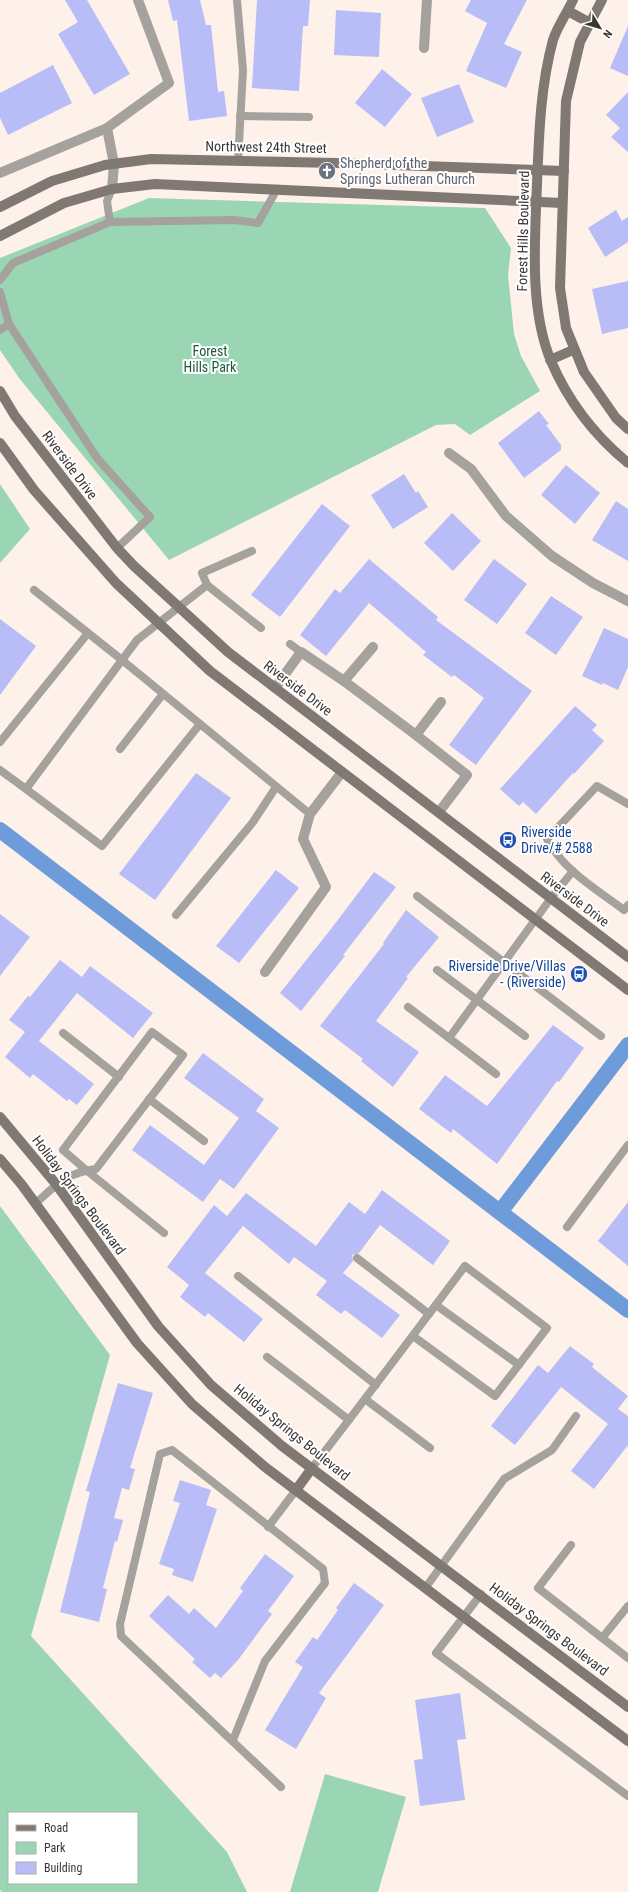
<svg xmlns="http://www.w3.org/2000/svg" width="628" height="1892" font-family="'Roboto Condensed',sans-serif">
<rect width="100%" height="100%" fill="#fef1e9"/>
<g fill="#9bd6b4" fill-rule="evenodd">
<path d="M149,198L485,208L511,248L508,275L514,334L521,356L540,391L470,435L455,424L436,425L169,560L19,378L0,350V258Z"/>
<path d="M0,484L30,529L0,563Z"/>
<path d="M0,1206L110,1355L31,1636L227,1852L247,1892H2L0,1890ZM9,1813H137V1883H9Z"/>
<path d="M325,1774L406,1797L378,1892H290Z"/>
</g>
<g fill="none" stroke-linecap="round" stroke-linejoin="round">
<g stroke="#6e9bd9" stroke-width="16">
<path d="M0,830L628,1310"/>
<path d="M500,1212L628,1045"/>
</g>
</g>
<g fill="#b8bdf8">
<path d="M65,0H87L130,74L94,95L58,34L78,22Z"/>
<path d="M168,0H200L206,25H211L218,92L224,91L227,116L189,121L177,20L173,21Z"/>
<path d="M257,0H310L308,26H303L299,91L252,88Z"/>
<path d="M471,0H527L504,44L522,52L506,88L466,71L487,23L465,11Z"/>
<path d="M336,10L381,13L379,57L334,55Z"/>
<path d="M628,26V76L610,68Z"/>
<path d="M53,65L72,103L8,135L0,118V93Z"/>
<path d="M382,69L412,94L385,127L355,103Z"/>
<path d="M459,84L474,122L437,137L421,98Z"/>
<path d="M628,92V152L611,137L620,128L606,115Z"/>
<path d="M616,210L622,221L628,217V242L605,257L588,228Z"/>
<path d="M628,281V328L602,334L592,289Z"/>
<path d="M539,411L549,424L546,425L561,445V450L524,478L498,443Z"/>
<path d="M566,465L600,493L575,524L541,495Z"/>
<path d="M404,474L416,493L418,491L428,507L393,529L371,495Z"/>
<path d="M616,501L628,509V561L592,540Z"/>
<path d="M322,504L350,526L280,617L251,595Z"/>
<path d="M452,513L481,541L453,571L424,543Z"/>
<path d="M369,559L438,617L436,620L532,691L476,765L449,745L484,698L454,675L452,677L423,655L426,652L369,603L326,656L300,635L335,589L340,593Z"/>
<path d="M494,559L527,584L497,624L464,600Z"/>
<path d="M551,596L583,617L556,655L525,633Z"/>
<path d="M0,619L36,646L0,695Z"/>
<path d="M604,628L628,639V667L618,690L603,683L602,685L582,676Z"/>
<path d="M575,706L597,725L592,730L604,741L574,774L573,773L536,814L523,802L519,806L500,789Z"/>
<path d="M196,773L231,798L155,900L119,874Z"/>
<path d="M276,870L299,888L239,963L216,946Z"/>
<path d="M374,872L396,887L343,955L345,956L301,1011L280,993L331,929Z"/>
<path d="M406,910L439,937L406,977L408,978L376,1021L419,1052L393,1087L361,1061L363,1059L320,1026L384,944L383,943Z"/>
<path d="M0,914L30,937L0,976Z"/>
<path d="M60,960L82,977L90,966L153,1013L133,1038L77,993L39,1041L94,1084L77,1105L69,1099L67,1101L33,1074L30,1078L5,1057L25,1032L9,1020L28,996L30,997Z"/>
<path d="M553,1025L584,1048L559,1082L557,1081L497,1164L453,1129L451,1133L419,1109L445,1075L487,1106Z"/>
<path d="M203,1053L264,1099L256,1111L279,1128L234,1189L220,1179L203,1202L132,1150L150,1125L204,1165L239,1118L184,1078Z"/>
<path d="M382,1190L450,1241L433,1265L380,1225L359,1253L352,1255L353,1261L343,1273L400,1315L382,1338L345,1310L341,1314L316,1295L327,1281L294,1257L289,1264L243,1226L205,1273L263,1319L244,1342L208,1313L205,1317L180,1297L189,1285L167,1267L214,1205L227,1216L246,1193L316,1246L349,1202L365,1214Z"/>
<path d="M628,1202V1266L598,1241Z"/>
<path d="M570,1346L594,1364L592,1367L628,1396L618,1409L628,1416V1445L594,1489L571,1471L608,1424L561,1387L515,1445L491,1426L538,1365L548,1373Z"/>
<path d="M118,1383L153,1393L130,1468L135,1469L129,1490L122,1488L114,1518L123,1520L117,1542L115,1541L103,1588L107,1589L99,1622L60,1612L90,1492L86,1491Z"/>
<path d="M180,1480L211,1490L206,1505L217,1509L193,1582L172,1575L174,1569L159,1564L180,1503L173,1501Z"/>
<path d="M265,1554L294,1576L268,1611L272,1614L238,1660L221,1678L215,1673L210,1678L192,1662L195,1659L149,1616L168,1595L189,1614L194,1608L216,1628L243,1591L240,1588Z"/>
<path d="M354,1583L384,1605L319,1693L326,1698L296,1749L265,1730L303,1667L295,1662L313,1637L317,1640L338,1610L336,1608Z"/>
<path d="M460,1693L466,1739L457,1740L465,1800L420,1806L414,1760L423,1759L415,1700Z"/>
</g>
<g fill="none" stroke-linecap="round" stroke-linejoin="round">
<g stroke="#a5a19c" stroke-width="8">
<path d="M237,0L243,70L238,161"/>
<path d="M240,116L309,117"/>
<path d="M110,222L234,220L258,223L277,189"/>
<path d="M0,280L13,263L110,222L107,201L112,189"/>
<path d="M0,292L9,324L97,458L150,517L117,548"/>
<path d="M0,330L9,324"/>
<path d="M207,585L202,573L252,551"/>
<path d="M34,590L122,660L26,789L102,846L200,724"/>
<path d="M261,628L207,585L137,640L122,660L310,814"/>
<path d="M290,644L301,652"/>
<path d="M0,742L88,633"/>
<path d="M120,749L163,694"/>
<path d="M0,770L26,789"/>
<path d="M628,804L597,786L547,839C563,870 596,889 624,910L628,905"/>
<path d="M417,896L601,1036"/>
<path d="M176,915L253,822L276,787"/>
<path d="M437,970L525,1036"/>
<path d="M408,1007L449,1038L551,898L573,871"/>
<path d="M63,1033L119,1077"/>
<path d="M449,1038L496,1074"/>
<path d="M149,1099L204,1141"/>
<path d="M35,1204C57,1184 66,1173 96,1169L183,1055L152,1032L63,1150L86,1170L164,1233"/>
<path d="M567,1227L628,1145"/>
<path d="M357,1258L429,1314"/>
<path d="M238,1276L376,1385"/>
<path d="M436,1305L519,1365"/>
<path d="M267,1357L349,1420"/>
<path d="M365,1399L430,1448"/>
<path d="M312,1468C364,1401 414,1334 465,1266L547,1328L495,1396L413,1336"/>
<path d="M268,1527L296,1490"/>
<path d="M571,1545L538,1588L628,1658"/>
<path d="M426,1587L504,1479L552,1450L576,1416"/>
<path d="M481,1594L436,1653L628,1796"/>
<path d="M602,1638L628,1606"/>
<path d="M233,1740L265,1661L325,1583L323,1569L172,1450L160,1454L120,1624L121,1636L281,1787"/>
</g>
<g stroke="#a5a19c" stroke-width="10">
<path d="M424,48L427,0"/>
<path d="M107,128L114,164L112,189"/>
<path d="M0,173L107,128L169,83L138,0"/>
<path d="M449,453L471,469L506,516L552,556L593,583L628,601"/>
<path d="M373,647L344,681L416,735"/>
<path d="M275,688L301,652L344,681"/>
<path d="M439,812L467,775L416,735L441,702"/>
<path d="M265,972L326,887L303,839L310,814L342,772"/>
</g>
<g stroke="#807973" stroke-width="10">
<path d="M573,0C567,13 557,27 553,40C540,88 539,136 537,184C535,239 529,309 551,361C568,401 594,435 628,463"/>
<path d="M602,0L580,42L566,101L560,288L566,328L584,372L616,418L628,429"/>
<path d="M568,11L590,23"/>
<path d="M0,207L52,181L105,165L151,159L336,163L564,171"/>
<path d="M0,236L64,203L112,189L155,184L562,203"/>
<path d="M550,360L573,350"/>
<path d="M0,391L15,416L117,548L134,566L228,652L628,957"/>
<path d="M0,443L34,490L116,583L210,671L628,990"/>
<path d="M0,1117L56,1184L158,1326L211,1385L282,1446L628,1707"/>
<path d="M0,1159L22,1185L137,1343L192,1404L265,1467L628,1741"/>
<path d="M296,1490L312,1468"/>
</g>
</g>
<defs>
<symbol id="church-disc" viewBox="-11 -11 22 22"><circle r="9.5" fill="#6b7280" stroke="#fff"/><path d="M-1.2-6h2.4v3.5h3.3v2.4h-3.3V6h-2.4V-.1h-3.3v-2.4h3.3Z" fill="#fff"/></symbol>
<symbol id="bus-disc" viewBox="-11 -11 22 22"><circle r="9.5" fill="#1a4fb4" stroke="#fff"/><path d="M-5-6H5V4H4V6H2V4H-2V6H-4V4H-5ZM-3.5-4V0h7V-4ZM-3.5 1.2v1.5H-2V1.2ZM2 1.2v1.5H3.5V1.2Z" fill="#fff"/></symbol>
</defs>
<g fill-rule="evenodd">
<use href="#church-disc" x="317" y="161" width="20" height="20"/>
<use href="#bus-disc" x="498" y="830" width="20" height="20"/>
<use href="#bus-disc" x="569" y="964" width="20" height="20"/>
</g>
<g text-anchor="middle" stroke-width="4" stroke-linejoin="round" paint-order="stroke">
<g font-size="14" fill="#3b3633" stroke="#fff">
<text transform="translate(266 147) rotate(1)" y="5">Northwest 24th Street</text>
<text transform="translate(523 231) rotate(-89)" y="5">Forest Hills Boulevard</text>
<text transform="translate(70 465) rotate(53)" y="5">Riverside Drive</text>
<text transform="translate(298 688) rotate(37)" y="5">Riverside Drive</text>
<text transform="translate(575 899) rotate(37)" y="5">Riverside Drive</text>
<text transform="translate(79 1195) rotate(53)" y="5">Holiday Springs Boulevard</text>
<text transform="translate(292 1432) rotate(39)" y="5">Holiday Springs Boulevard</text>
<text transform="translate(549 1629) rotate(37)" y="5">Holiday Springs Boulevard</text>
</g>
<g font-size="14" fill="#5b616d" stroke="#fff" text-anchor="start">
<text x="340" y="168">Shepherd of the<tspan x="340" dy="16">Springs Lutheran Church</tspan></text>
</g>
<g font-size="14" fill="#1b593c" stroke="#fff">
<text x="210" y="356">Forest<tspan x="210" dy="16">Hills Park</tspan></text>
</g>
<g font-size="14" fill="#164399" stroke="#fff" text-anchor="start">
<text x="521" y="837">Riverside<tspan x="521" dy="16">Drive/# 2588</tspan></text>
<text x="566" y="971" text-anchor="end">Riverside Drive/Villas<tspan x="566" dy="16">- (Riverside)</tspan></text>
</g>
</g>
<rect x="8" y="1812" width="130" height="72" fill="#ffffff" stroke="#b1afad"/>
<rect x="16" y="1825" width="20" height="6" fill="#807973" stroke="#b1afad"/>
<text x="44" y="1832" font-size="12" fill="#3b3633">Road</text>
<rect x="16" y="1842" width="20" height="12" fill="#9bd6b4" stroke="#b1afad"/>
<text x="44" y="1852" font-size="12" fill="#3b3633">Park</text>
<rect x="16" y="1862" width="20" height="12" fill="#b8bdf8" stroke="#b1afad"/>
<text x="44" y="1872" font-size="12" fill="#3b3633">Building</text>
<g transform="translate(600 28) rotate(128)" stroke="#ffffff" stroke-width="3" paint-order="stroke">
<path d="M0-3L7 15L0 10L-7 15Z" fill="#3b3633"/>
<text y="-6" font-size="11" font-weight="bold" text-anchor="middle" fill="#3b3633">N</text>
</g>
</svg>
